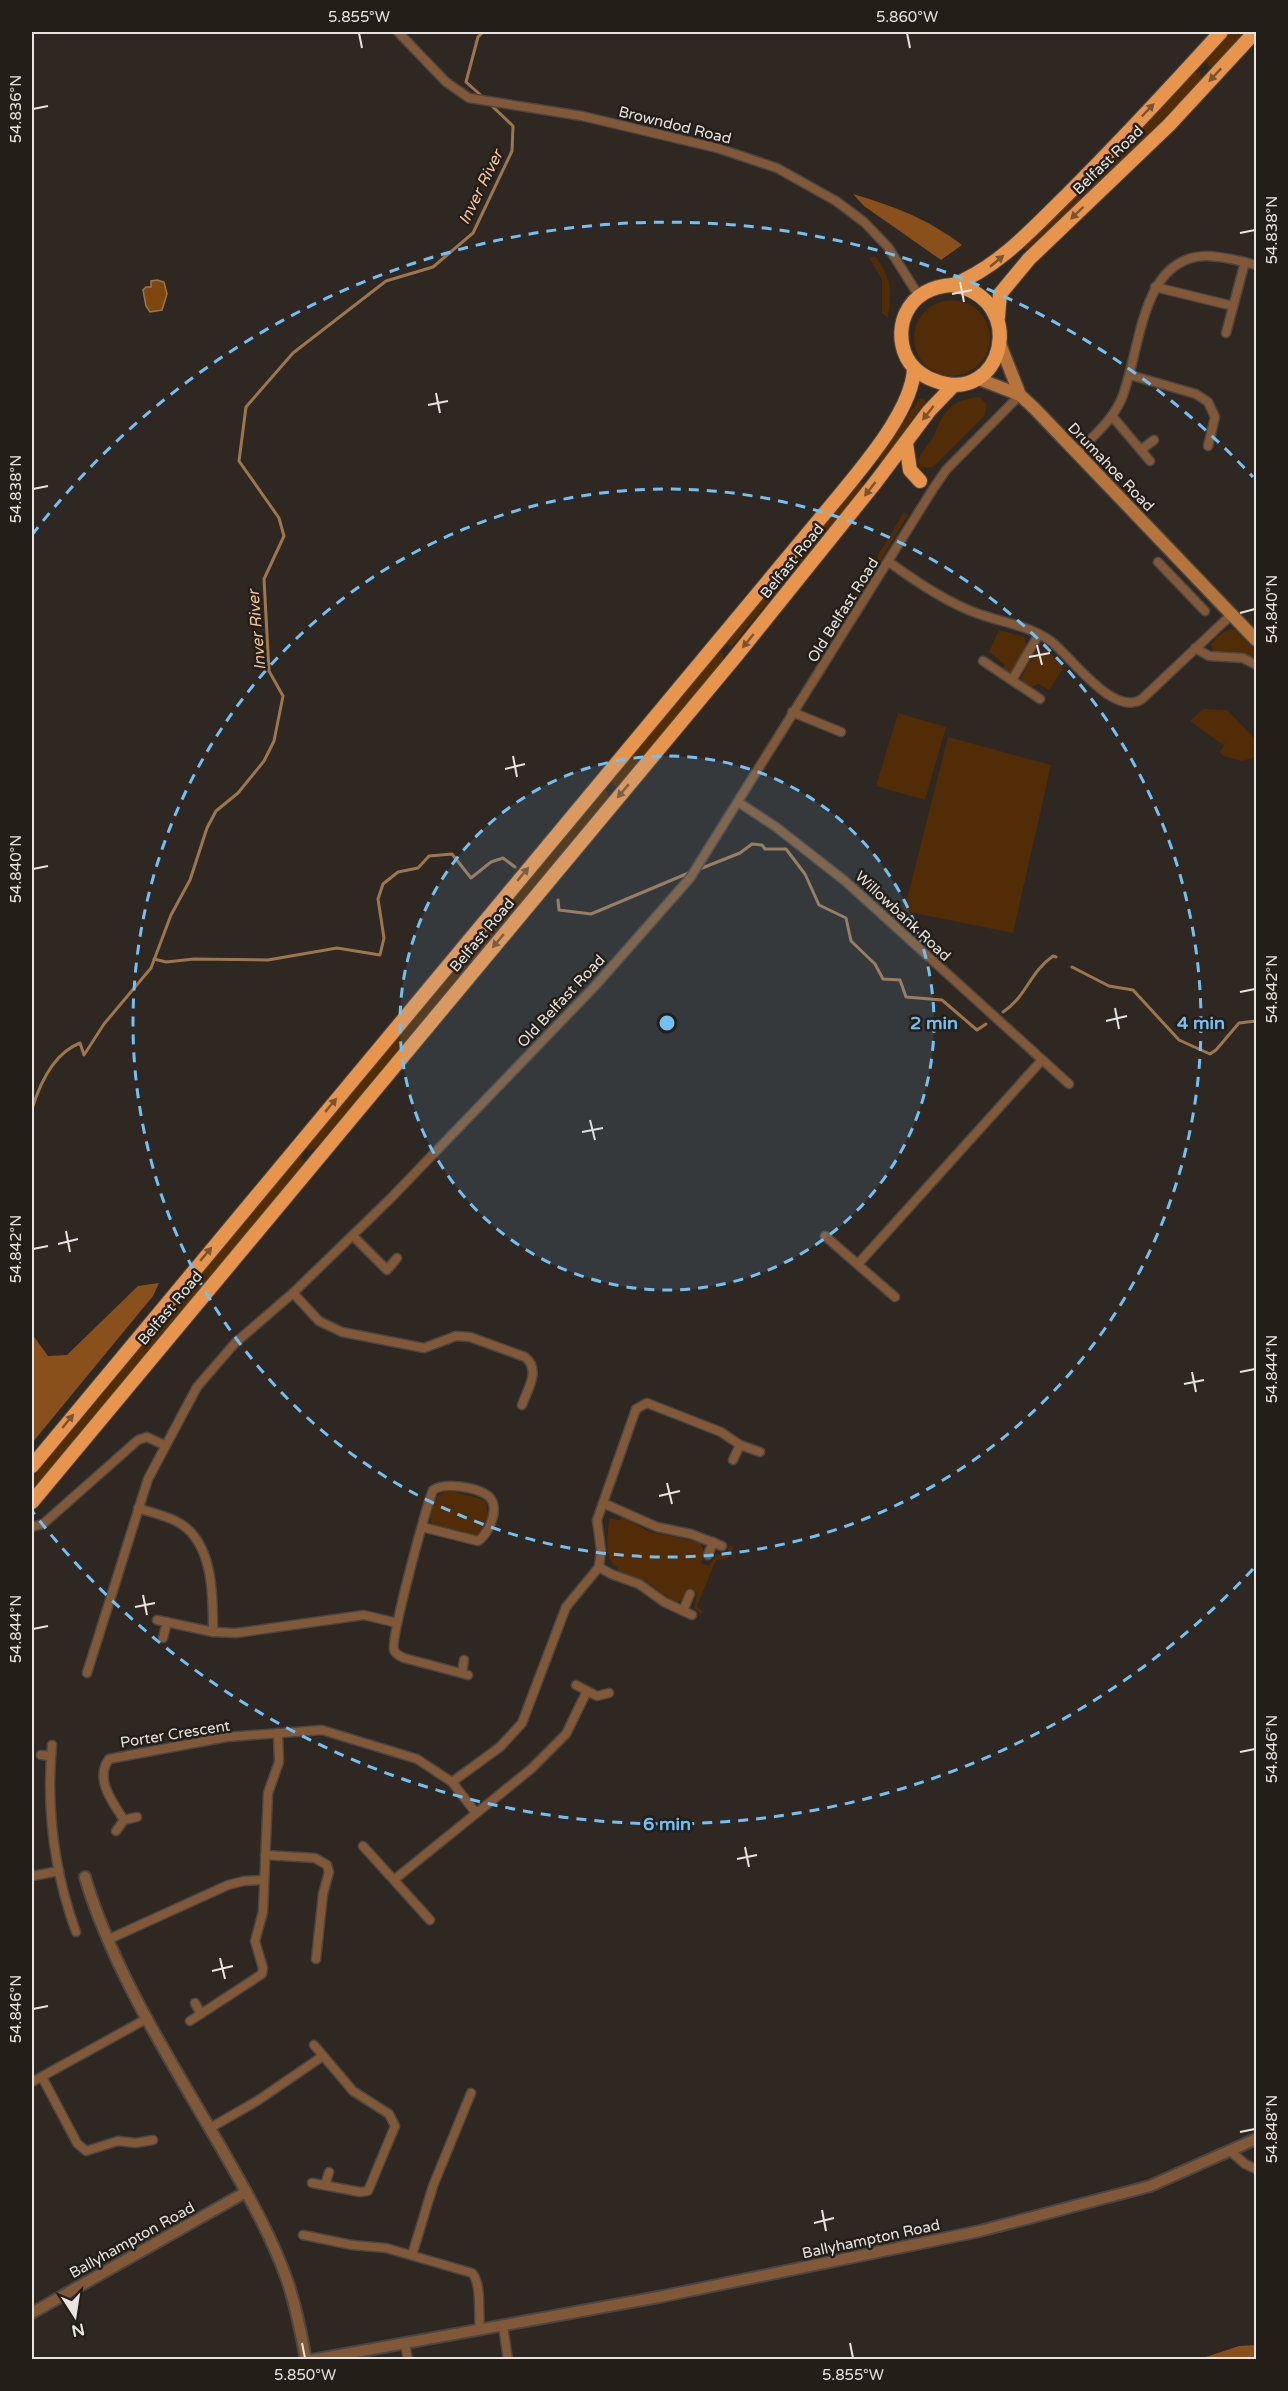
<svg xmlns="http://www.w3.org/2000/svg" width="1288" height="2391" font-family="'Varela Round',sans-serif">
<rect width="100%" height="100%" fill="#2e2722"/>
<g fill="#512c07">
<path d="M1231,32H1245L1214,67H1209L1206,60Z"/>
<path d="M1199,71L1202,79C1145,139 1086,195 1026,250L1022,248L1192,74Z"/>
<path d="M875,256C892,279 892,290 888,318L882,313V279L869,258Z"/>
<circle cx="952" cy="338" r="38"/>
<path d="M980,397L987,405L985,415L933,467L921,468L918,462C920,450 931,444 935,433C944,410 953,399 980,397Z"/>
<path d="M920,398L926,400L881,464L878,460Z"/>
<path d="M860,482L865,485L731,647L726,642Z"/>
<path d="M904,512L908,515L835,635L831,634Z"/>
<path d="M1234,629L1256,651V661L1213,651L1211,644C1217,637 1224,630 1234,629Z"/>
<path d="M999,630L1024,637L1027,646L1011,672H1003L1004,664L989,652Z"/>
<path d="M1042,651L1049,652L1063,668L1049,690L1039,684L1029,688L1021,679L1029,662Z"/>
<path d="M718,653H723V660L618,787L614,785L610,780Z"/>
<path d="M1203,709L1227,710L1256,740V757L1242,761L1223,756L1220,752L1226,742L1223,745L1190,721Z"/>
<path d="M898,713L946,727L925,800L876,786Z"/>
<path d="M948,737L1051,765L1013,933L904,911Z"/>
<path d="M601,791H607L609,798L315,1149L309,1150L306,1144Z"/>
<path d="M301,1155L304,1164L32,1492V1477L296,1156Z"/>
<path d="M448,1490L479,1498L486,1502L488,1516L481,1533L471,1537L432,1525L430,1516L435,1497Z"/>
<path d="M622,1517L650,1532L700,1542L704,1552L701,1563L709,1566L716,1555L726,1554L730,1545L733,1547L728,1559L716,1560L697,1606L703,1612L701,1614L694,1608L697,1593L688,1590L684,1599L675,1603L649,1584L618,1572L617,1567C603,1560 608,1534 609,1520L611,1518L620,1520Z"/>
</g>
<g fill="#89501c">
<path d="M853,194C896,207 926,218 962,245L941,260L864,206Z"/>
<path d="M159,1283L153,1296L32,1443V1334L48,1356L67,1355L138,1286Z"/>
<path d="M1256,2345V2359H1200L1239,2346Z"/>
</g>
<path fill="#7e470f" stroke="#9e764e" stroke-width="1.5" d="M157,280L164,282L167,294L162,310L150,312L146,306L143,290L146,287H151V281Z"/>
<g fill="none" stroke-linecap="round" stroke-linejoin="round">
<g stroke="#9e764e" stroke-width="3">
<path d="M483,32L478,37L466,82L484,98"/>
<path d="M697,870L740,853L752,844L762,845L765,849H786L805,874L819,905L846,918L851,941L875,964L883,979L900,980L906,997L942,1000L977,1030L986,1024"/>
<path d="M558,900L559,910L591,914L691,872"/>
<path d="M154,959L166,962L194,959L268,960L337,948L380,955L384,938L378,899L383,884L398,872L418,868L429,856L452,854L471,878L491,862L503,858L515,867"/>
<path d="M1072,967L1109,986L1133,990L1179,1040L1210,1054L1216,1050L1239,1023L1256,1021"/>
<path d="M1003,1012C1027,996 1029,973 1053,956L1056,957"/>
<path d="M32,1109C40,1083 54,1053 80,1043L84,1055L104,1024L151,968L171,915L190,880L207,828L216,811L238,793L264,761L274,741L283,696L269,671L264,579L284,536L279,518L239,461L246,407L293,353L386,281L433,267L473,233L512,151L513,126L491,105"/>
</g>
<defs>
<g id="minor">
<path d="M398,32L446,82L469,98L582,116L717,148L777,168L836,201L864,222L888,247L919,296"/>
<path d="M1155,287L1233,306"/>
<path d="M1226,333L1245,262"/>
<path d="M1130,375L1196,394L1208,402L1215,417L1208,446"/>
<path d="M1112,416L1150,461"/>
<path d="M1142,449L1154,440"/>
<path d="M1077,453C1093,436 1111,422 1121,400C1141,354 1139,257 1206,256C1223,256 1240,261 1256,265"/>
<path d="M889,562C915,581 946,602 976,613C1003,623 1029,625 1052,642C1072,658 1114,718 1142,699L1231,615"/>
<path d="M1158,562L1205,611"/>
<path d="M1195,648L1209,656L1243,658L1256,665"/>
<path d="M983,661L1040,699"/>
<path d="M1012,680L1039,634"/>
<path d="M792,712L841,732"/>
<path d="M738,802L776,827L845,881L1069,1084"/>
<path d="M353,1236L387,1270L397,1258"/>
<path d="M825,1236L895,1297"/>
<path d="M858,1264L1042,1060"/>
<path d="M293,1293L319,1321L342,1332L424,1348L456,1336L470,1337L525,1357C541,1370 528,1388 522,1405"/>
<path d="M733,1460L740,1445"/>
<path d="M603,1503L657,1527L691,1534L722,1546"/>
<path d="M138,1508C152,1513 169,1516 181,1524C214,1545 213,1599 213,1632"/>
<path d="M32,1527L43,1524L138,1440L147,1437L164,1445"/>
<path d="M422,1527L478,1541C489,1534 502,1505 487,1495C475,1487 445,1482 433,1490C426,1508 390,1639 394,1650C395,1654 400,1656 404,1658L468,1675"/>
<path d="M708,1555L713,1542"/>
<path d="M599,1567L611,1574L639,1584L664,1602L692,1615"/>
<path d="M683,1611L690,1594"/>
<path d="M157,1620L213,1632L236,1633L364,1615L397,1623"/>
<path d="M163,1638L167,1622"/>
<path d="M87,1673L148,1479L197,1387L235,1343L293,1293L391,1198L595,986L690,878L933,489L946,470L1020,395"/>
<path d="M462,1673L464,1660"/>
<path d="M576,1685L597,1696L609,1693"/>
<path d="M52,1745C46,1809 54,1871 76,1932"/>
<path d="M41,1755L51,1756"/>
<path d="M452,1782L500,1747L522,1723L566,1607L599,1567L601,1550L597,1520L636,1409L647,1403L721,1432L740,1445L760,1452"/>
<path d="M124,1820C113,1803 94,1779 109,1759L227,1737L322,1730L417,1759L452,1782L476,1813"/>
<path d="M116,1831L124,1820L137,1817"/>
<path d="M363,1846L430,1920"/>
<path d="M265,1855L315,1858L327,1865L329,1872L323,1894L316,1959"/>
<path d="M32,1876L59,1871"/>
<path d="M395,1879L531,1769L566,1734L587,1691"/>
<path d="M107,1940L228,1885L244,1881L263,1880"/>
<path d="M195,2003L201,2014"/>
<path d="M190,2021L262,1974L263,1968L255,1941L263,1912L268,1793L279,1762L278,1733"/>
<path d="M42,2077L77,2143L86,2151L118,2141L136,2143L153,2140"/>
<path d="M32,2082L148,2018"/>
<path d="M210,2128L257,2101L323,2056"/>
<path d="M1229,2150L1245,2164L1256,2169"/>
<path d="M312,2183L360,2192L368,2191L395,2126L389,2114L353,2091L314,2045"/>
<path d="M325,2185L329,2172"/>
<path d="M303,2235L352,2245L386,2248L472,2273C482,2284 478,2313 480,2329"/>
<path d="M412,2255L433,2186L471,2093"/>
<path d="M503,2326L508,2360"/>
<path d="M405,2344L408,2360"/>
</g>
<g id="tertiary">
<path d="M85,1877C114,1976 180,2075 231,2165C252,2202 273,2240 287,2280C296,2306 301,2333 306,2360"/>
<path d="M32,2313L246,2192"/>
<path d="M312,2360L664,2296L980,2231L1150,2186L1256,2139"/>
</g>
<g id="secondary">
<path d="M1000,344L1020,395"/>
<path d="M979,379L1020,395L1035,409L1256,640"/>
</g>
<g id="trunk">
<path d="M953,285C1000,266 1032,229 1067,195C1120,142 1171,87 1221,32"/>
<path d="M953,285C1030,299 1003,406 936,381C926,378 917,372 910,363C900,349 899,330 905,315C914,294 933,286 953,285Z"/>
<path d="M998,317L1000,294L1029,259L1169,125L1255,32"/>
<path d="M906,443L910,470L920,481"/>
<path d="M32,1466L839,496C864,465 913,409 914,368"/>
<path d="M32,1502L736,656L875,483L929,411L953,386"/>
</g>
</defs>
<use href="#minor" stroke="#4c4541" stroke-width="11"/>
<use href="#tertiary" stroke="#4c4541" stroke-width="14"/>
<use href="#secondary" stroke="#4c4541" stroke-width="15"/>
<use href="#trunk" stroke="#4c4541" stroke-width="16"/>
<use href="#minor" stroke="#825938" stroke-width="8"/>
<use href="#tertiary" stroke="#825938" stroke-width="10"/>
<use href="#secondary" stroke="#b5743c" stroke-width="12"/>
<use href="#trunk" stroke="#e7944d" stroke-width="14"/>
</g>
<defs><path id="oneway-solid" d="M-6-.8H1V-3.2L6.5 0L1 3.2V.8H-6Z" transform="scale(1.5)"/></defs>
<g fill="#7c5330">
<use href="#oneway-solid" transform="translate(1215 75) rotate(133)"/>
<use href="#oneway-solid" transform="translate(1148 110) rotate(-46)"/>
<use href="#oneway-solid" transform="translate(1077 213) rotate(136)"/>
<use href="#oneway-solid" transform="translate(997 261) rotate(-40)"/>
<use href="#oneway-solid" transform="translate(928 413) rotate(128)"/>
<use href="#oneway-solid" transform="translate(870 489) rotate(128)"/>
<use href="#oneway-solid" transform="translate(748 641) rotate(129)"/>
<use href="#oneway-solid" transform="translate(623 791) rotate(130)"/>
<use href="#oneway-solid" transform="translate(523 874) rotate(-50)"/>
<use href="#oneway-solid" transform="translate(498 941) rotate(130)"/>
<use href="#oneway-solid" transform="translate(331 1105) rotate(-50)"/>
<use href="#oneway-solid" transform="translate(206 1254) rotate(-50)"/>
<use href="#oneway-solid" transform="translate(68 1421) rotate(-51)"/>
</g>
<path fill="none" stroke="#e8e4e1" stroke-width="2" d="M359,33L362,48M907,33L910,48M33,109L48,106M1240,233L1255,230M960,282L964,302M952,294L972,290M436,393L440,413M428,405L448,401M33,489L48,486M1240,613L1255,609M1037,645L1042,665M1029,657L1050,653M513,756L517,777M505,769L525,764M33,869L48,866M1240,992L1255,989M1115,1008L1119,1029M1106,1021L1127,1016M590,1120L595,1140M582,1132L603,1128M66,1231L70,1252M58,1244L78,1239M33,1249L48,1246M1192,1372L1196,1392M1240,1372L1255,1369M1184,1384L1204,1380M667,1483L672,1504M659,1496L680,1491M143,1595L147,1615M135,1607L155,1603M33,1629L48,1626M1240,1752L1255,1749M745,1847L749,1867M737,1859L757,1855M220,1958L225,1979M212,1971L233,1966M33,2009L48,2006M1240,2132L1255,2129M822,2210L826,2231M814,2223L834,2218M302,2343L305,2358M850,2343L853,2358"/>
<circle cx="667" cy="1023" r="267" fill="#72c1f5" fill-opacity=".12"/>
<g fill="none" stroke="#72c1f5" stroke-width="3" stroke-dasharray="10 8">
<circle cx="667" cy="1023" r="267"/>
<circle cx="667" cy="1023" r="534"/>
<path d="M1253 1569A801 801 0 0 1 32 1511M32 535A801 801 0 0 1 1253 477"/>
</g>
<g text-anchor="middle" stroke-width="5" stroke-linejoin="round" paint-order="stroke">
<g font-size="15" fill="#e8e4e1" stroke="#241e19">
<text transform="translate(675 125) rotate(14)" y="5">Browndod Road</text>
<text transform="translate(1108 160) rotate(-44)" y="5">Belfast Road</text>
<text transform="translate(1111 467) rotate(46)" y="5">Drumahoe Road</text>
<text transform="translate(792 561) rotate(-51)" y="5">Belfast Road</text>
<text transform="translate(843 610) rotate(-58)" y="5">Old Belfast Road</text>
<text transform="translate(903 916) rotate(43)" y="5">Willowbank Road</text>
<text transform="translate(482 935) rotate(-50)" y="5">Belfast Road</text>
<text transform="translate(561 1001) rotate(-47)" y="5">Old Belfast Road</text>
<text transform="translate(170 1308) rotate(-50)" y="5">Belfast Road</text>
<text transform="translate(175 1734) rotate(-9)" y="5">Porter Crescent</text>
<text transform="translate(871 2239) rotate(-12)" y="5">Ballyhampton Road</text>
<text transform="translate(132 2240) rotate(-29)" y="5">Ballyhampton Road</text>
</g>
<g font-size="16" font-style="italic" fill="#f8c59e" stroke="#241e19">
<text transform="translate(480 187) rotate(-64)" y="6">Inver River</text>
<text transform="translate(256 630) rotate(-95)" y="6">Inver River</text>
</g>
</g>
<circle cx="667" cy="1023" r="9" fill="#72c1f5" stroke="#241e19" stroke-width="3"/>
<g font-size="18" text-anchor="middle" font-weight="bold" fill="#72c1f5" stroke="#241e19" stroke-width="5" stroke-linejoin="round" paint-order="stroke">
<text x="934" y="1029">2 min</text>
<text x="1201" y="1029">4 min</text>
<text x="667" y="1830">6 min</text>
</g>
<rect width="1288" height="2391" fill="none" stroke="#241e19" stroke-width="66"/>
<g transform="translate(75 2316) rotate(168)" stroke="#241e19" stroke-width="4.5" paint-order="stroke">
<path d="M0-4.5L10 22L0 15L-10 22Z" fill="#e8e4e1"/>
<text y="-9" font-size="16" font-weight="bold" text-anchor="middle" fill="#e8e4e1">N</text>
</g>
<rect x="33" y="33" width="1222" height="2325" fill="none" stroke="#e8e4e1" stroke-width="2"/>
<g font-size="15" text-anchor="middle" fill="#e8e4e1">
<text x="359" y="22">5.855°W</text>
<text x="907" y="22">5.860°W</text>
<text transform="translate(16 109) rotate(-90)" y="5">54.836°N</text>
<text transform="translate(1272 230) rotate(-90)" y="5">54.838°N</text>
<text transform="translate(16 489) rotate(-90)" y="5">54.838°N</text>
<text transform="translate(1272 609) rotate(-90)" y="5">54.840°N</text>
<text transform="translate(16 869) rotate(-90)" y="5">54.840°N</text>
<text transform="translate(1272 989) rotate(-90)" y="5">54.842°N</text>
<text transform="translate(16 1249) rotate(-90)" y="5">54.842°N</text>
<text transform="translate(1272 1369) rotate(-90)" y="5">54.844°N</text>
<text transform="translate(16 1629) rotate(-90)" y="5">54.844°N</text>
<text transform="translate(1272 1749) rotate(-90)" y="5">54.846°N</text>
<text transform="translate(16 2009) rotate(-90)" y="5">54.846°N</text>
<text transform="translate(1272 2129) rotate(-90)" y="5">54.848°N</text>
<text x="305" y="2380">5.850°W</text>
<text x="853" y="2380">5.855°W</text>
</g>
</svg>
